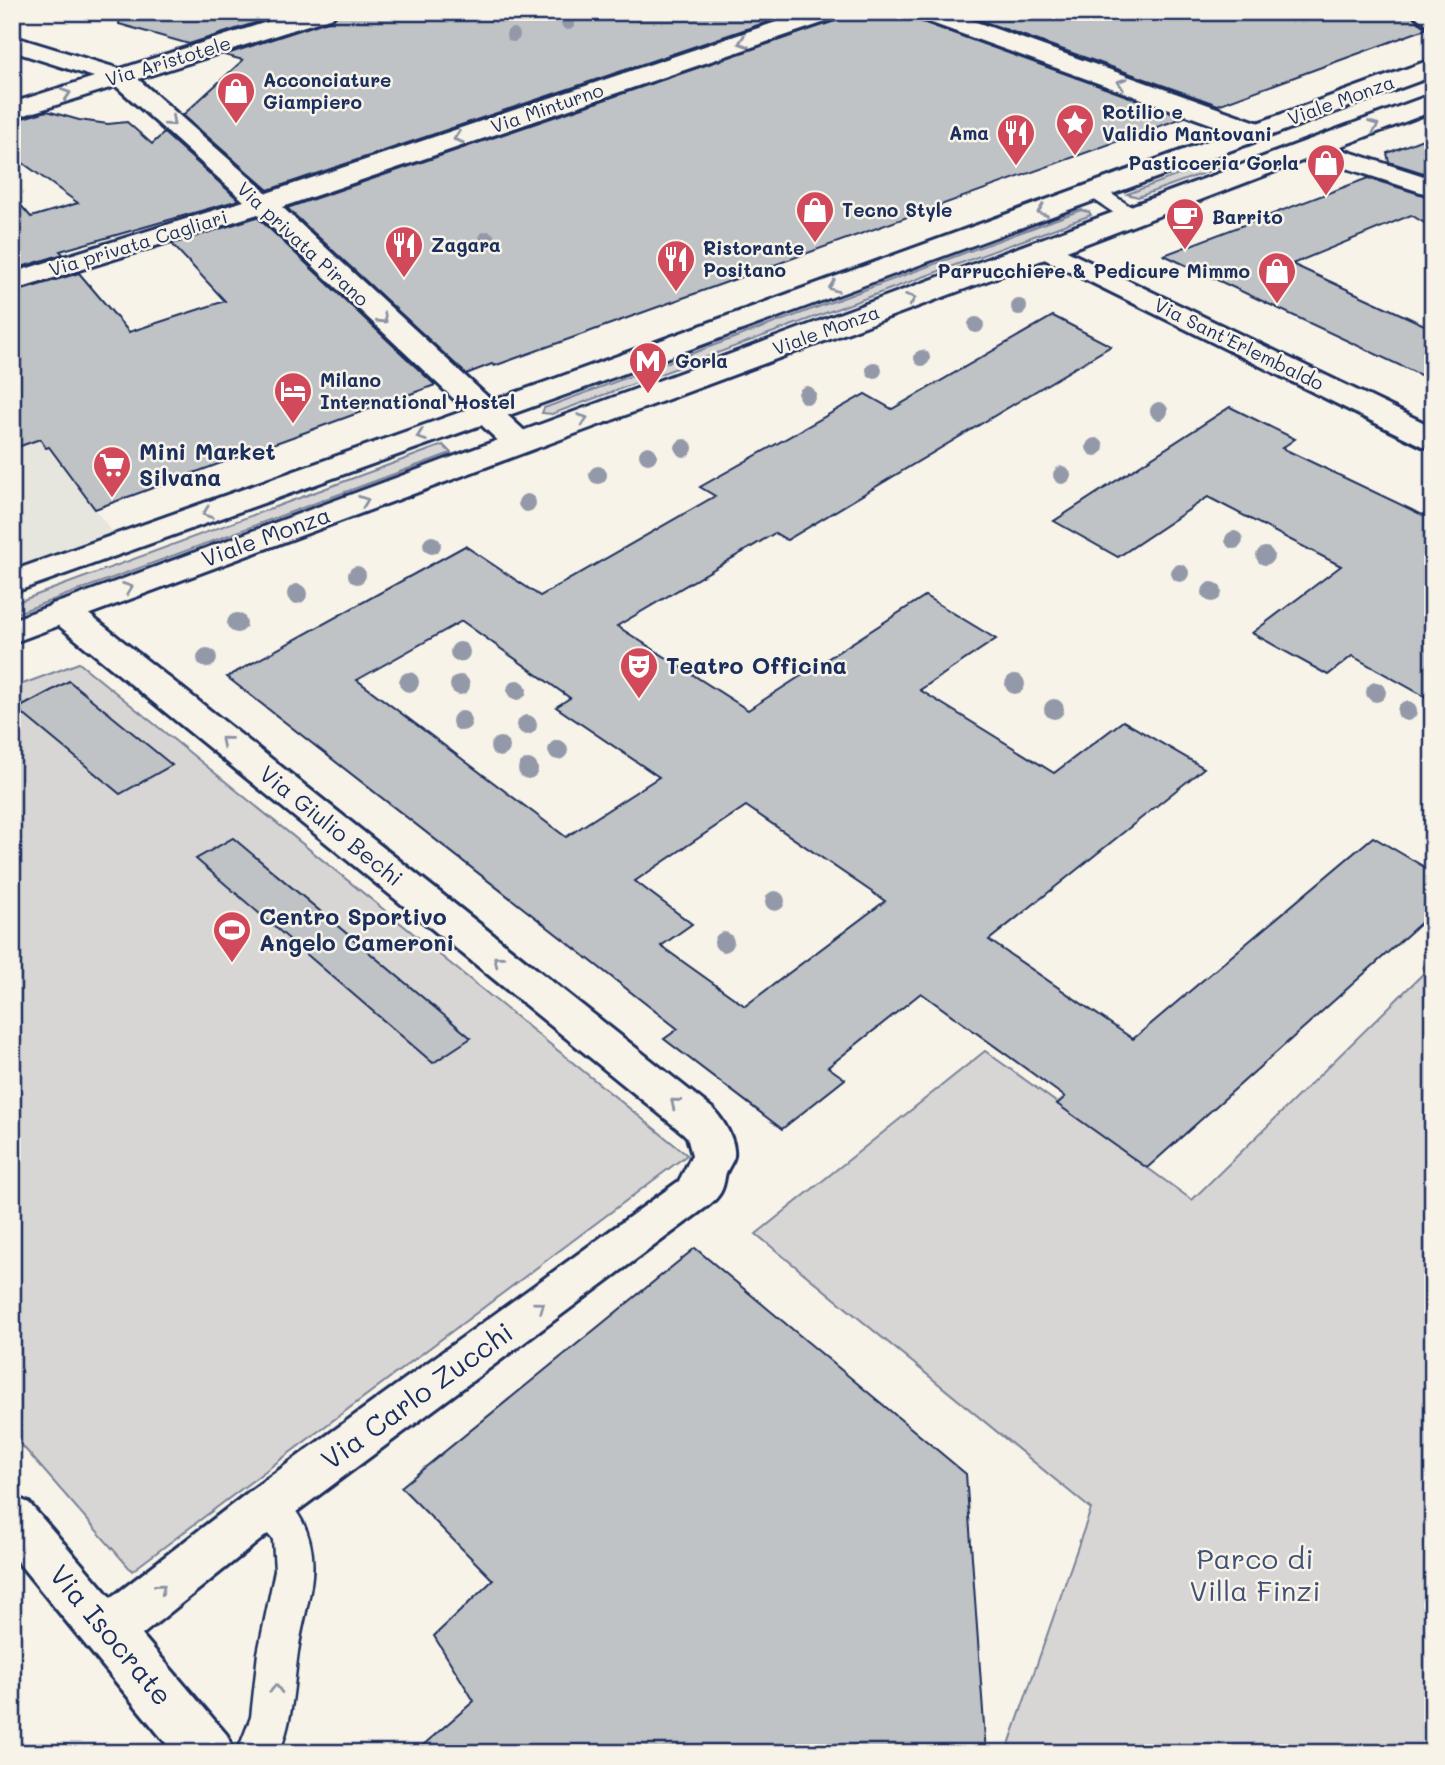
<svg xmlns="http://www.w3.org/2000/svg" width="1445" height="1765" font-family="Mali,sans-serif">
<rect width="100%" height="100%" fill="#f7f3e8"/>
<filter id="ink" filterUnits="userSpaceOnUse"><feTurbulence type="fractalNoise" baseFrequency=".0143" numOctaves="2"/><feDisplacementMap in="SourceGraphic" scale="14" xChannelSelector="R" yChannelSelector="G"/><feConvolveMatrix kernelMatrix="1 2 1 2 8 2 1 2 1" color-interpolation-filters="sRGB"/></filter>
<g filter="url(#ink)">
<path fill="#e6e5de" d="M12,403L122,544L12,583Z"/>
<g fill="#d7d6d4" stroke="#798299" stroke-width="2">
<path d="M1216,161L1226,165L1138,197L1127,194Z"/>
<path d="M1081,210L1089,212L1091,215L552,414L542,413L544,408Z"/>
<path d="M443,445L451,453L12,615V604Z"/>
<path d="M79,663L687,1155L132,1571L12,1434V688Z"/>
<path d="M1433,964V1753H1006L1091,1509L756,1234L985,1051L1192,1200Z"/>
</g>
<g fill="#c0c3c5" stroke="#1b2f5e" stroke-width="2" fill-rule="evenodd">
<path d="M121,12H289L189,44L119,24Z"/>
<path d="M338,12H797L268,190L183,115L243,60L224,55L334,19Z"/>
<path d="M845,12H910L914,19L1185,117L494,366L492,364L466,374L287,208L841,19Z"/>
<path d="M957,12H1408L1422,25L1431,27L1218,105Z"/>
<path d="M47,111L79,120L108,124L127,122L152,144L164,133L239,200L60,251L63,254L12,270V195L31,217L78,203L12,155V121Z"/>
<path d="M1433,135V176L1389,162L1387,153Z"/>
<path d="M1368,178L1433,198V228L1411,215L1292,264L1433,329V381L1164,255Z"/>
<path d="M257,217L435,385L95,509L49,447L46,448L40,439L12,449V293L79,273L129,332L225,301L172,244Z"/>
<path d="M1053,316L1111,346L787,540L775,533L617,626L748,710L925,596L996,639L920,690L1054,773L1123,721L1204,768L989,940L1133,1039L1373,837L1433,872V912L1147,1168L1057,1104L1065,1097L921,993L828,1067L845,1079L782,1129L664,1039L678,1029L227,677L465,546L540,596L715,496L700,487L865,394L892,409ZM462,621L570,698L556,707L659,777L566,837L357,680ZM746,806L885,901L745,1006L661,946L692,924L635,881Z"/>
<path d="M1230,407L1295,439L1282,448L1433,520V701L1352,656L1328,675L1252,633L1341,566L1208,497L1118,557L1054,521Z"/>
<path d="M69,681L172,765L120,794L17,709Z"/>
<path d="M233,838L471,1038L433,1063L196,859Z"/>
<path d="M695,1248L966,1474L986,1753H414L474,1701L434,1636L493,1580L401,1487Z"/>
</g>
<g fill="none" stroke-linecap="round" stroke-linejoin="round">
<defs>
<g id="lane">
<path d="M1094,185L1101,187L1145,216L1142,221H1126L1087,195L1083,191L1087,187Z"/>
<path d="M267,1489C283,1495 294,1506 302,1521C325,1565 304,1607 298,1652C293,1688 293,1719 279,1753H237L251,1717L258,1653L275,1570L273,1540L254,1518L248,1506L254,1494Z"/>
</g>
<g id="street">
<path d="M298,12H336L333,17L138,79L267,193L806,12H843L840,17L282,207L530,436L535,443L530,450L519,452L508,450L258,214L12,291V273L244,201L116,86L12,119V103L94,77L12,51V36L120,69Z"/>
<path d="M912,12H948L1265,125L1269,131L1265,137L1256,139L1247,137L915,17Z"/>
<path d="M1411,12H1433V25L1424,23Z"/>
<path d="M1315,141L1433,179V196L1306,155L1302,149L1306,143Z"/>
<path d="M1046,241L1433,427V448L1422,446L1036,255L1032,249L1036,243Z"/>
<path d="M64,601L76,604L713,1109C723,1120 736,1140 734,1156C733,1163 726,1169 725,1177C723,1190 720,1196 709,1205L284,1521L142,1635L227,1735L234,1753H174L12,1555V1496L29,1503L111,1598L250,1491L679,1181L692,1155L687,1137L683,1133L52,620L47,612L52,604Z"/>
</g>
<g id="primary">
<path d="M1433,59V76L579,390L12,593V571L557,378Z"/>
<path d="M1433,94V111L1056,255L12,643V620Z"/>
</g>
</defs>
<use href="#lane" stroke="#1b2f5e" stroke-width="5"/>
<use href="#street" stroke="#1b2f5e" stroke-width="6"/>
<use href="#primary" stroke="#1b2f5e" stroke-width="6"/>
<use href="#lane" fill="#f7f3e8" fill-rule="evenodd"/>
<use href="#street" fill="#f7f3e8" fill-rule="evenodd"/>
<use href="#primary" fill="#f7f3e8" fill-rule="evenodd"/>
</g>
<g fill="#9399a9">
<circle cx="568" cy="23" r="7"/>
<circle cx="513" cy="35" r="7"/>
<circle cx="487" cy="239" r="8"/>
<circle cx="1019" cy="307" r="8"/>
<circle cx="976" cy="325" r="8"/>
<circle cx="922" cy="358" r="8"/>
<circle cx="874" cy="370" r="8"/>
<circle cx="807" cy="395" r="9"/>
<circle cx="1159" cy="411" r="9"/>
<circle cx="1095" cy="447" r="9"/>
<circle cx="684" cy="448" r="9"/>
<circle cx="648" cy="455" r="9"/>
<circle cx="598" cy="475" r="9"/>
<circle cx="1062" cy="475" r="9"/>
<circle cx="527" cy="503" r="9"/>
<circle cx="1234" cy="540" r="9"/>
<circle cx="432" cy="545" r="9"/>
<circle cx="1265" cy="556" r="9"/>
<circle cx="1180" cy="573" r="9"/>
<circle cx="357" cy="575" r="9"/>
<circle cx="1212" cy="592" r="10"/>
<circle cx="297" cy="594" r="10"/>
<circle cx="237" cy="623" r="10"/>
<circle cx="460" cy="652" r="10"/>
<circle cx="207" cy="658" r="10"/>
<circle cx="409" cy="682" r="10"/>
<circle cx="1015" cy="684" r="10"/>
<circle cx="460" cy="685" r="10"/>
<circle cx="517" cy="690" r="10"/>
<circle cx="1376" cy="692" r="10"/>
<circle cx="1054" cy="709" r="10"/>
<circle cx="1407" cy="711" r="10"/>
<circle cx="462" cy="721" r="10"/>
<circle cx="527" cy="725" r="10"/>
<circle cx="500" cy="747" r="10"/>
<circle cx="558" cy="750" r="10"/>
<circle cx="528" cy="769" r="10"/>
<circle cx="775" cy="901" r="10"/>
<circle cx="724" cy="942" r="10"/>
</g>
<defs><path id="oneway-chevron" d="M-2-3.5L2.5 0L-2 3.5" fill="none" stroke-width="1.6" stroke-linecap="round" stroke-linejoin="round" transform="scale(1.75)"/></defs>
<g stroke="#8991a3">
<use href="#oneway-chevron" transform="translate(743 42) rotate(161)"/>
<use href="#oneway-chevron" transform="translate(1122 83) rotate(-161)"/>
<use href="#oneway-chevron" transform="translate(66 94) rotate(-18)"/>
<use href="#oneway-chevron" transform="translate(171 122) rotate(42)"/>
<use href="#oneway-chevron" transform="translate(1374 126) rotate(-21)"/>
<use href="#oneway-chevron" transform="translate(458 138) rotate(161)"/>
<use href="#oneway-chevron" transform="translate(1042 211) rotate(160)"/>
<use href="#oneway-chevron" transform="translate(833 287) rotate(160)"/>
<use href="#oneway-chevron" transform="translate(911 299) rotate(-20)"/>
<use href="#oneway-chevron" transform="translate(383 319) rotate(43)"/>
<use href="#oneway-chevron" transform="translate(583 419) rotate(-20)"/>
<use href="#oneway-chevron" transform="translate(421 436) rotate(160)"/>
<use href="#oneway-chevron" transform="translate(364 501) rotate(-20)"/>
<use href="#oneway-chevron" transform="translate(207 513) rotate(160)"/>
<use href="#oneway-chevron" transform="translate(128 588) rotate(-20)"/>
<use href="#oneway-chevron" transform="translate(225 741) rotate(-141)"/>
<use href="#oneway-chevron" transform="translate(498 960) rotate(-141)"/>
<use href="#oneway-chevron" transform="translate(675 1103) rotate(-141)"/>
<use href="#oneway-chevron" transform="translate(540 1306) rotate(-36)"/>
<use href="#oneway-chevron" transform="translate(161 1588) rotate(-39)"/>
<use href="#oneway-chevron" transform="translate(276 1689) rotate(-88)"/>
</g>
</g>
<defs>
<symbol id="shop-pin" viewBox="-11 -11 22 30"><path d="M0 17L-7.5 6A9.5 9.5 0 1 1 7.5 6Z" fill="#d1495b" stroke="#f7f3e8"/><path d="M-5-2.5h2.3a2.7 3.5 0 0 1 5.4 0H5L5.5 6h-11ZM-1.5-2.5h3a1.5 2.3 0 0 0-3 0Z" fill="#fff"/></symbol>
<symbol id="sight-pin" viewBox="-11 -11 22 30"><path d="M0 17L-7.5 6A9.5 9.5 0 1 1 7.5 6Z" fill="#d1495b" stroke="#f7f3e8"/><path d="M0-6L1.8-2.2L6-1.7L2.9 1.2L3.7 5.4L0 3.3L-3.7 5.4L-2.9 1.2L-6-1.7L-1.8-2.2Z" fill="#fff"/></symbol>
<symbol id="restaurant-pin" viewBox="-11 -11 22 30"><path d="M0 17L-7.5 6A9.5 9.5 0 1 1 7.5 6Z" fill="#d1495b" stroke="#f7f3e8"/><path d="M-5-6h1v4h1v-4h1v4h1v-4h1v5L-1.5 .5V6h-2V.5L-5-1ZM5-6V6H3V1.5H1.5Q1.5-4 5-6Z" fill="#fff"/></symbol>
<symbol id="cafe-pin" viewBox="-11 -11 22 30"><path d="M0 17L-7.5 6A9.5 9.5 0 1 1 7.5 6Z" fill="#d1495b" stroke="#f7f3e8"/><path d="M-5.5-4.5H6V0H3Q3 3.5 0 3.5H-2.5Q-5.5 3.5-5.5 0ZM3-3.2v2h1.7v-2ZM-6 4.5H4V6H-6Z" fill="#fff"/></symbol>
<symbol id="metro-pin" viewBox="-11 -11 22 30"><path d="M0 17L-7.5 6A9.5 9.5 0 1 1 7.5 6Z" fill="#d1495b" stroke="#f7f3e8"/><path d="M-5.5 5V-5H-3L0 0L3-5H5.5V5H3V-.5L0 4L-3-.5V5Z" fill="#fff"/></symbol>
<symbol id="hotel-pin" viewBox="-11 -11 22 30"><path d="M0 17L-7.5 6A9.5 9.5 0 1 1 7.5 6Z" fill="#d1495b" stroke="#f7f3e8"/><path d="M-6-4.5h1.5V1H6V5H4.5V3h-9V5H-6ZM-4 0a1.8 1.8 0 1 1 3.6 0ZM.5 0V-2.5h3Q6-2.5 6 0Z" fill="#fff"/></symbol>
<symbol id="supermarket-pin" viewBox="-11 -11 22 30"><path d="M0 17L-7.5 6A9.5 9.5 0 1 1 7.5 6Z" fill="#d1495b" stroke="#f7f3e8"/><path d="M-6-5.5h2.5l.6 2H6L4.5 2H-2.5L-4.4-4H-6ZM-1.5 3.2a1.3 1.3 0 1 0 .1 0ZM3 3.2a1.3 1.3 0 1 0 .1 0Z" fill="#fff"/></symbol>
<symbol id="theatre-pin" viewBox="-11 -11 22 30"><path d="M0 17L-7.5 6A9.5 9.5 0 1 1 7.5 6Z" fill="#d1495b" stroke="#f7f3e8"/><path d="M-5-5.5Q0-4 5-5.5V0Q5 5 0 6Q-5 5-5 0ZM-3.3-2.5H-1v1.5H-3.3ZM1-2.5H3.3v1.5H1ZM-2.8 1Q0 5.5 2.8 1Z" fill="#fff"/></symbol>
<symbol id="stadium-pin" viewBox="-11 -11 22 30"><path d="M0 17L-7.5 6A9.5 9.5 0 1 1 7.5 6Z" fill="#d1495b" stroke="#f7f3e8"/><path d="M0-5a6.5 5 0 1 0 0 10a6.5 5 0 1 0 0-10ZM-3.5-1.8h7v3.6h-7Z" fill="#fff"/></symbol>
</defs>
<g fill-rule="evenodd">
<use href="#shop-pin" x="214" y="69" width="44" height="60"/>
<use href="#sight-pin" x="1053" y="101" width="44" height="60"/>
<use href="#restaurant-pin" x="994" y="111" width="44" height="60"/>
<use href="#shop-pin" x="1304" y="141" width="44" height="60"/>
<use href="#shop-pin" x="793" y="188" width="44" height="60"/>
<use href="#cafe-pin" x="1163" y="195" width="44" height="60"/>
<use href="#restaurant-pin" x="382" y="223" width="44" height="60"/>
<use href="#restaurant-pin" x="654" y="237" width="44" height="60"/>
<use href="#shop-pin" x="1255" y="249" width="44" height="60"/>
<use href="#metro-pin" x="626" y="339" width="44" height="60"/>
<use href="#hotel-pin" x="271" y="369" width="44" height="60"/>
<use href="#supermarket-pin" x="90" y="443" width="44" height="60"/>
<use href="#theatre-pin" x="617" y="644" width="44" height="60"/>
<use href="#stadium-pin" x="210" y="908" width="44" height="60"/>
</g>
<g text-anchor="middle" stroke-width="5" stroke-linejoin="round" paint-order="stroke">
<g font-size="19" fill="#1b2f5e" stroke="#f7f3e8">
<text transform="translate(168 61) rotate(-17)" y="7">Via Aristotele</text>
<text transform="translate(1341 100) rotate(-20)" y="7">Viale Monza</text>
<text transform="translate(547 108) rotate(-19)" y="7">Via Minturno</text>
<text transform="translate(138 243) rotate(-17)" y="7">Via privata Cagliari</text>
<text transform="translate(303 244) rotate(43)" y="7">Via privata Pirano</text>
<text transform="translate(826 330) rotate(-20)" y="7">Viale Monza</text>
<text transform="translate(1239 344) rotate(26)" y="7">Via Sant'Erlembaldo</text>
</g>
<g font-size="19" font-weight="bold" fill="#1b2f5e" stroke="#f7f3e8" text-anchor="start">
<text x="263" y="87">Acconciature<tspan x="263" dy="22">Giampiero</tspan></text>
<text x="1102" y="119">Rotilio e<tspan x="1102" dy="22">Validio Mantovani</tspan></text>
<text x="989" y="140" text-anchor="end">Ama</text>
<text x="1299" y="170" text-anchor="end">Pasticceria Gorla</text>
<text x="842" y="217">Tecno Style</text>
<text x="1212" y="224">Barrito</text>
<text x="431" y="252">Zagara</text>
<text x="703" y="255">Ristorante<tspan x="703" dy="22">Positano</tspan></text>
<text x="1250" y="278" text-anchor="end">Parrucchiere &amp; Pedicure Mimmo</text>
<text x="675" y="368">Gorla</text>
<text x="320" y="387">Milano<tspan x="320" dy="22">International Hostel</tspan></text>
</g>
<g font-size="23" font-weight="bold" fill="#1b2f5e" stroke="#f7f3e8" text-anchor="start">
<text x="139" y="460">Mini Market<tspan x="139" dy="26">Silvana</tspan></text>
<text x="666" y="674">Teatro Officina</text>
<text x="259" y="925">Centro Sportivo<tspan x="259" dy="26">Angelo Cameroni</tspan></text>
</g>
<g font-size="23" fill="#1b2f5e" stroke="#f7f3e8">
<text transform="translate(266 537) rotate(-20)" y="8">Viale Monza</text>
<text transform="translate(331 826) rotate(39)" y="8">Via Giulio Bechi</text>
</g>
<g font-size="28" fill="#1b2f5e" stroke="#f7f3e8">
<text transform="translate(417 1396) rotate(-36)" y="10">Via Carlo Zucchi</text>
<text transform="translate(111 1635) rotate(50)" y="10">Via Isocrate</text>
</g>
<g font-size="28" fill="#415076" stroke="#f7f3e8">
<text x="1255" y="1569">Parco di<tspan x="1255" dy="32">Villa Finzi</tspan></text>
</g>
</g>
<rect width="1445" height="1765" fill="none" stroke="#f7f3e8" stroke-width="42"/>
<rect x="21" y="21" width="1403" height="1723" fill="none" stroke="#1b2f5e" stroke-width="2.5" filter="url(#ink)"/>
</svg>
